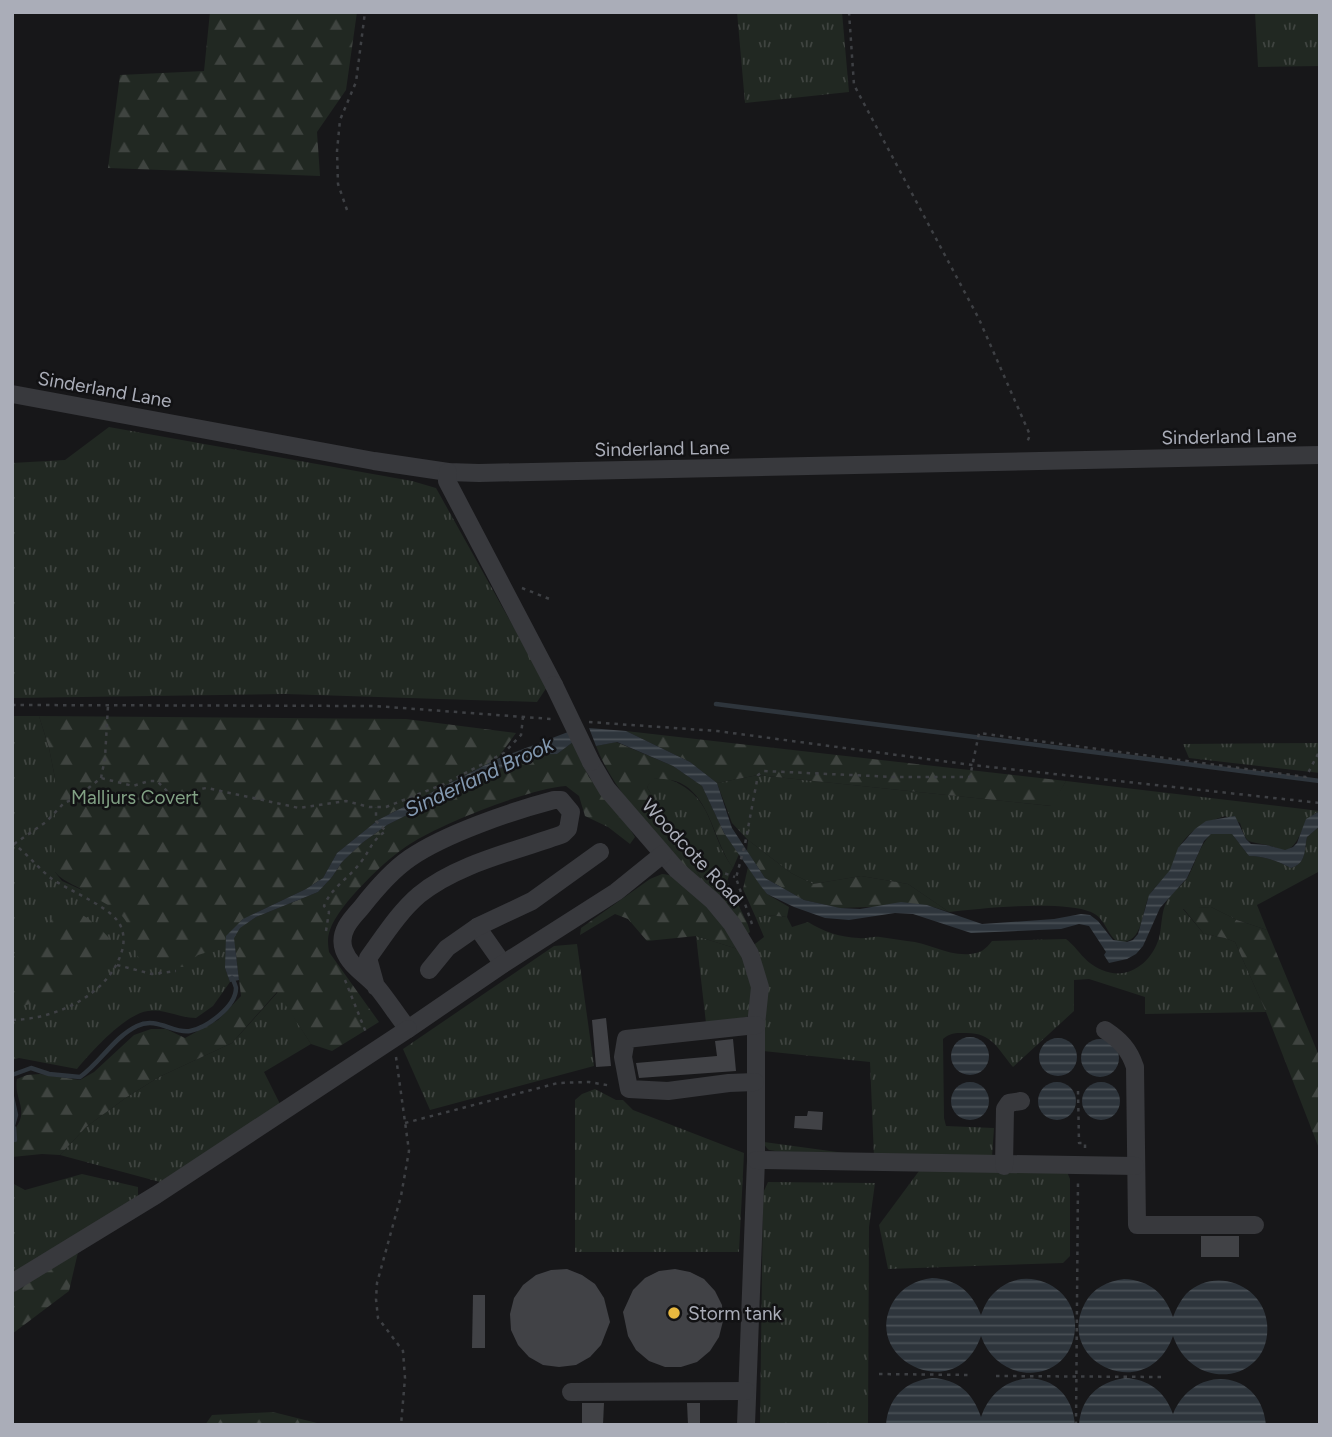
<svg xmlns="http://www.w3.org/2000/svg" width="1332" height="1437" font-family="Figtree,sans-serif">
<defs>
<pattern id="grass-tufts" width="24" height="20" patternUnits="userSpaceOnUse" patternTransform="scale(1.75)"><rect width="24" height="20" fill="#212822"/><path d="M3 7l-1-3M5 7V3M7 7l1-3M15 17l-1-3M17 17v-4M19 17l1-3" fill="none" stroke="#3f4440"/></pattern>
<pattern id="forest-firs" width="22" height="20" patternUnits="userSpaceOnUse" patternTransform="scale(1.75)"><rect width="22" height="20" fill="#212822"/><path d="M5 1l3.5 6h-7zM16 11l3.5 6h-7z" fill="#3f4440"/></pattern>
<pattern id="water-rules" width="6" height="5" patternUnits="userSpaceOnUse" patternTransform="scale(1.75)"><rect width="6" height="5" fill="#2e353c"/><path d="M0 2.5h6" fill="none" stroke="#4a5056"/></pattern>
</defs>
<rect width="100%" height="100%" fill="#171719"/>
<g fill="url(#grass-tufts)">
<path d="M737,12H842L849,92L745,103Z"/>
<path d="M1255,12H1320V66L1258,67Z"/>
<path d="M109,427L412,481L436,488L547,687L537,702L285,694L12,698V463L65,460Z"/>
<path d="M12,716H39L49,748L55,778V872L62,881L82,890L209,865L293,832L225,968L230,982L213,1006L196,1018C180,1018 163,1008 148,1011C125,1014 91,1052 77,1069L19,1058L12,1060Z"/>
<path d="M1320,743V773L1189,758L1183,744Z"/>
<path d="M758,775L1051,806L1066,781L1320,811C1299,819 1301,851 1283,850C1278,849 1272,846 1267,845C1246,841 1247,844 1240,823L1225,816C1205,822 1187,831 1178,850C1174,857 1174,865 1170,871C1164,880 1154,886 1149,896C1141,913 1144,941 1120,943C1106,936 1107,919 1091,912C1063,900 981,908 949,912L908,884L861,876L813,884L791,873L748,840L732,823L717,783Z"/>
<path d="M665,778C715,794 707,832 733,868C725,880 727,890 722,903L699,875L647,787L652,779Z"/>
<path d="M1320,826V871L1257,905L1267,930L1237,920L1211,907L1183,909L1204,934L1225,938L1235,942L1266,1012L1145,1014V997L1089,979L1074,980V1011L1013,1067C997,1048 992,1032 964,1033C955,1033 950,1033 943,1039L944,1118L946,1126L994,1128L992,1157C919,1157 842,1163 769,1150C763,1145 760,1136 759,1129L763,1128L764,1142L874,1157L870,1062L763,1051C764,1015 771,979 751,947L764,937L756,918L766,915L787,917L792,927L808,922C824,932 840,937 859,938C866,939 873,936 880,937C889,938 898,940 907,941C930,943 947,956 970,954C981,953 986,949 992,941L1066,939C1080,950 1083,962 1102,970C1127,981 1151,964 1159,938C1162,927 1161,911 1167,901C1172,892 1182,886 1188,877C1196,862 1199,846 1211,834H1232L1249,856C1264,856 1278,861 1291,868C1307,863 1304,850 1307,837Z"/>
<path d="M696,936L741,950C750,969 760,998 747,1017L706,1023Z"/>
<path d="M577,944L594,1066L430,1110L403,1049L554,946Z"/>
<path d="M278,992L311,1044L264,1072L281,1106L160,1182L60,1155L86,1127L127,1097L159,1077L232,1043Z"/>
<path d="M595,1089L616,1100H623L633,1110L744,1153L739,1252H575V1100L582,1094Z"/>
<path d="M919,1171L1067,1172L1070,1179V1256L1063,1263L888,1269L879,1225Z"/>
<path d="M82,1174L138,1187V1196L12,1274V1183L25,1190Z"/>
<path d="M768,1182L875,1183L869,1227L868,1425H760L763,1193Z"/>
</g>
<g fill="url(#forest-firs)">
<path d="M210,12H357L346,90L317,132L320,176L108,168L120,75L204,71Z"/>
<path d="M39,716L406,719L516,733L497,759L378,820L337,853L323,878L306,889L243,919L226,936L224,947L198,955L183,967L142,963C133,951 134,939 128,925C122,910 101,901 87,894C79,885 65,884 55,872V778L49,748Z"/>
<path d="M626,731L1066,781L1052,806L758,775L717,783L690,762Z"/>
<path d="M573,742L589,777L621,815L635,837L630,844L608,827L585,816L579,796L566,786C531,788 440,824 410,844C387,858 338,905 330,930C327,938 328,944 329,952L379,1022L332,1051L311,1044L277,992L232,1043L159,1077L127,1097L86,1127L60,1155L42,1154L12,1157V1132C32,1111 13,1100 17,1079L27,1075L40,1074L80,1080L94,1072L134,1035L151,1029H166L185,1038L218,1020L241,996L234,938L240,928L256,917L318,892L332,877L342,862L362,843L387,825L509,764L532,755L557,754Z"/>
<path d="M616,742L673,766L702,786L724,833L739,854L733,868C709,834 709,774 653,779L647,787L699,875L722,903L726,893V879L748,925L750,932L744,937C724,912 703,887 682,863C650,827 614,792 596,746Z"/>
<path d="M748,840L791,873L813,884L861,876L908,884L949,912L927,905L840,908L804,900L765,878L747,851Z"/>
<path d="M748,867L767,894L789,907L787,917L766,915L756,918L743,889Z"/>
<path d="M662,874C691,875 724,928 741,950L696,936L647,941L628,919L615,914L580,935L581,928L650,879Z"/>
<path d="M60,906C80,910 96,923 109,938L107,957L90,977L69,993L12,1009V954C45,949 43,928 60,906Z"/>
<path d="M1211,907L1237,920L1267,930L1320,1058V1151L1266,1012L1235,942L1225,938L1204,934L1183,908Z"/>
<path d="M79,1248L69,1291L12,1334V1290Z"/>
<path d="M273,1412L325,1425H205L212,1415Z"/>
</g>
<g fill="url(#water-rules)">
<path d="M589,728L626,731L690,762L717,783L732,828L765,878L804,900L840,908L860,909L901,902L927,905L982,924L1054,919L1081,914L1090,915L1098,921L1113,940L1127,942L1133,940L1138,934L1149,895L1170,870L1178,848L1195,829L1206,821L1235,816L1246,839L1251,844L1266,845L1285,850L1293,847L1297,843L1306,819L1320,811V826L1307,837C1304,850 1307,863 1291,868C1278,861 1264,856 1249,856L1232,834H1211L1204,841L1187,878L1160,908L1143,946L1136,954L1127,959L1109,963L1104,955L1106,952L1089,926L1079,924L1061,929L971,933L913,914L895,913L849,920L825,918L794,907L767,894L760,885L724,833L702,786L673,766L617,742L596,746Z"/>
<path d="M568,732L573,742L557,754L532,755L509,764L387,825L362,843L342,862L332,877L318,892L256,917L240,928L234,938L239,980L230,982L225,968L226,936L243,919L306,889L323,878L337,853L378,820L497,759Z"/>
<circle cx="970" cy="1056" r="19"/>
<circle cx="1058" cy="1057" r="19"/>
<circle cx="1100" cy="1058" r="19"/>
<circle cx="1057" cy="1101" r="19"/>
<circle cx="1101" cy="1101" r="19"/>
<circle cx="970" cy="1101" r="19"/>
<path d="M932,1278C957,1279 972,1292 981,1315C984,1307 988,1298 995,1292C1025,1262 1078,1287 1075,1329C1071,1384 999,1388 981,1336C957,1407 860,1360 893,1302C902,1287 916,1280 932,1278Z"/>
<path d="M1124,1279C1150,1280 1165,1294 1173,1317C1176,1309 1180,1301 1186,1294C1214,1266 1263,1284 1267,1323C1273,1381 1194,1396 1173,1336C1147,1407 1053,1362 1085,1303C1093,1288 1108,1281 1124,1279Z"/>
<path d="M932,1378C958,1379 973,1393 981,1417C1000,1362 1071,1367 1075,1425H886C888,1398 905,1381 932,1378Z"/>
<path d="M1125,1378C1148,1379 1165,1391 1173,1414C1194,1363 1261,1369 1266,1425H1079C1081,1398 1098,1382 1125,1378Z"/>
</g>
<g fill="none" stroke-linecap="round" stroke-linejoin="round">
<g stroke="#2e353c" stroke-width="4.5">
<path d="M716,704L1320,781"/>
<path d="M12,1075L31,1068L49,1074L80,1077C100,1063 114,1037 137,1026C157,1016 173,1034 190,1031C206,1028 236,1007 236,988C236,987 233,979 232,978"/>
<path d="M12,1097L16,1115L12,1129"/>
<path d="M14,1128L15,1140"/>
</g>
</g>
<g fill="#414246">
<path d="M606,1018L611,1066L596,1067L592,1020Z"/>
<path d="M733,1039L736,1071L639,1078L636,1063L717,1056L715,1041Z"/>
<path d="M808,1111L823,1112L822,1130L794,1128L795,1116H807Z"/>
<rect x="1201" y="1236" width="38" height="21"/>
<path d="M567,1269L582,1275L595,1284L604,1298L610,1322L601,1345L590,1357L576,1365L559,1367L543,1365L529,1357L518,1345L511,1330L510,1314L514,1298L523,1285L536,1275L551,1270Z"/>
<path d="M675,1269L690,1272L704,1279L715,1291L722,1305L723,1321L719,1337L710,1351L697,1362L681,1367H665L649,1361L636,1350L628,1336L623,1312L633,1290L645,1278L659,1271Z"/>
<path d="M473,1295H485V1348H472Z"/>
<path d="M582,1403H604L603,1425H582Z"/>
<path d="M687,1403H700V1425H688Z"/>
</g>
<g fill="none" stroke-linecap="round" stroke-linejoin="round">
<g stroke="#3e4044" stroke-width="2.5" stroke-dasharray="3.5 5" stroke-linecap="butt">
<path d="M849,12L854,85L979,319L1030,435L1026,445"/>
<path d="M347,210L338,184L337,151L340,120L356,82L365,12"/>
<path d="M522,588L552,600"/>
<path d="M12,705L375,706L551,719"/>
<path d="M589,722L717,731L972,765L1320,803"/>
<path d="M101,778L105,758L108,705"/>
<path d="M12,843C27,853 38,868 52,879C70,891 103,904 116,919C125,929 125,943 121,954C106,997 54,1019 12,1020"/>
<path d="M14,844L46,822L64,803L76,798L101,778L133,786L149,781H157L173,797C186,796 195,789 207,788L299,808L346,801L369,807H386L444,784L504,753L521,735L523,717"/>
<path d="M717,884L721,872L735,877"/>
<path d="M752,924L736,878L745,844L758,775L764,771L894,777H970L979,733L1306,777L1320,750"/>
<path d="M326,931L329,912L324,906C331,888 349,878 361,862C370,850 372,840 386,831L376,821V807"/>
<path d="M117,965L152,974L176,971"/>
<path d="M345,980L367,1035"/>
<path d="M396,1057L409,1151L401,1196L377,1283L376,1299L378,1318L403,1351L405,1378L401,1425"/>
<path d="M1078,1091L1079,1143H1085V1148"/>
<path d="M405,1123L558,1083L589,1082L612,1086"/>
<path d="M879,1374L971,1375"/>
<path d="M996,1376L1163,1377"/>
<path d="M1076,1425L1078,1180"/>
</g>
<g stroke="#38393d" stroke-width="18">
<path d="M12,394L374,461L448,472L479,473L1320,455"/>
<path d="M448,472L447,481L554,685"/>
<path d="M591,762L607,789L677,870L713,901L732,924L750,954L760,987L756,1025V1160L746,1425"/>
<path d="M477,927L503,964"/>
<path d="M429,970L447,948L477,927L532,901L600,852"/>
<path d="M376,987L368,958C384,936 399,912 419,895C458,863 517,851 563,834L568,829L571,812L561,800H554C512,811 445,834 410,858C391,871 375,890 361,908C350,920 338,933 344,950C350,966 365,974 376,986C387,999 397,1015 408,1029L503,964L616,892L663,854"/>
<path d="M1105,1030C1120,1040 1129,1049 1135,1067L1137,1225H1255"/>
<path d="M755,1082L729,1083L668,1091L629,1089L623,1057L626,1039L756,1025"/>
<path d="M756,1160L1135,1166"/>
<path d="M1004,1166L1005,1109L1009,1103L1021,1101"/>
<path d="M12,1283L156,1195L408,1029"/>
<path d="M571,1392L746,1391"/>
</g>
<path stroke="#38393d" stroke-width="18" d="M554,685L591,762"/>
</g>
<circle fill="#e8b83f" stroke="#121214" stroke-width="2.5" cx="674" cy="1313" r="7"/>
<g text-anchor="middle" stroke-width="5" stroke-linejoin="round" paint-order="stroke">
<g font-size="19" fill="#aaadb8" stroke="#121214">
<text transform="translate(105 389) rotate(10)" y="7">Sinderland Lane</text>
<text transform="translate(1229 436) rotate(-1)" y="7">Sinderland Lane</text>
<text transform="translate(662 448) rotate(-1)" y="7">Sinderland Lane</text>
<text transform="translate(693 852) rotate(47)" y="7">Woodcote Road</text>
</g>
<g font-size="19" fill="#82a285" stroke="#121214">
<text x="135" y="804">Malljurs Covert</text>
</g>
<g font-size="19" fill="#aaadb8" stroke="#121214" text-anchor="start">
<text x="688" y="1320">Storm tank</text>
</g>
<g font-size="21" font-style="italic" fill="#8399b1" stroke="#121214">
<text transform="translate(479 777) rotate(-25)" y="7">Sinderland Brook</text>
</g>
</g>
<rect width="1332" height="1437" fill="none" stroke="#aaadb8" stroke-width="28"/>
</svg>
